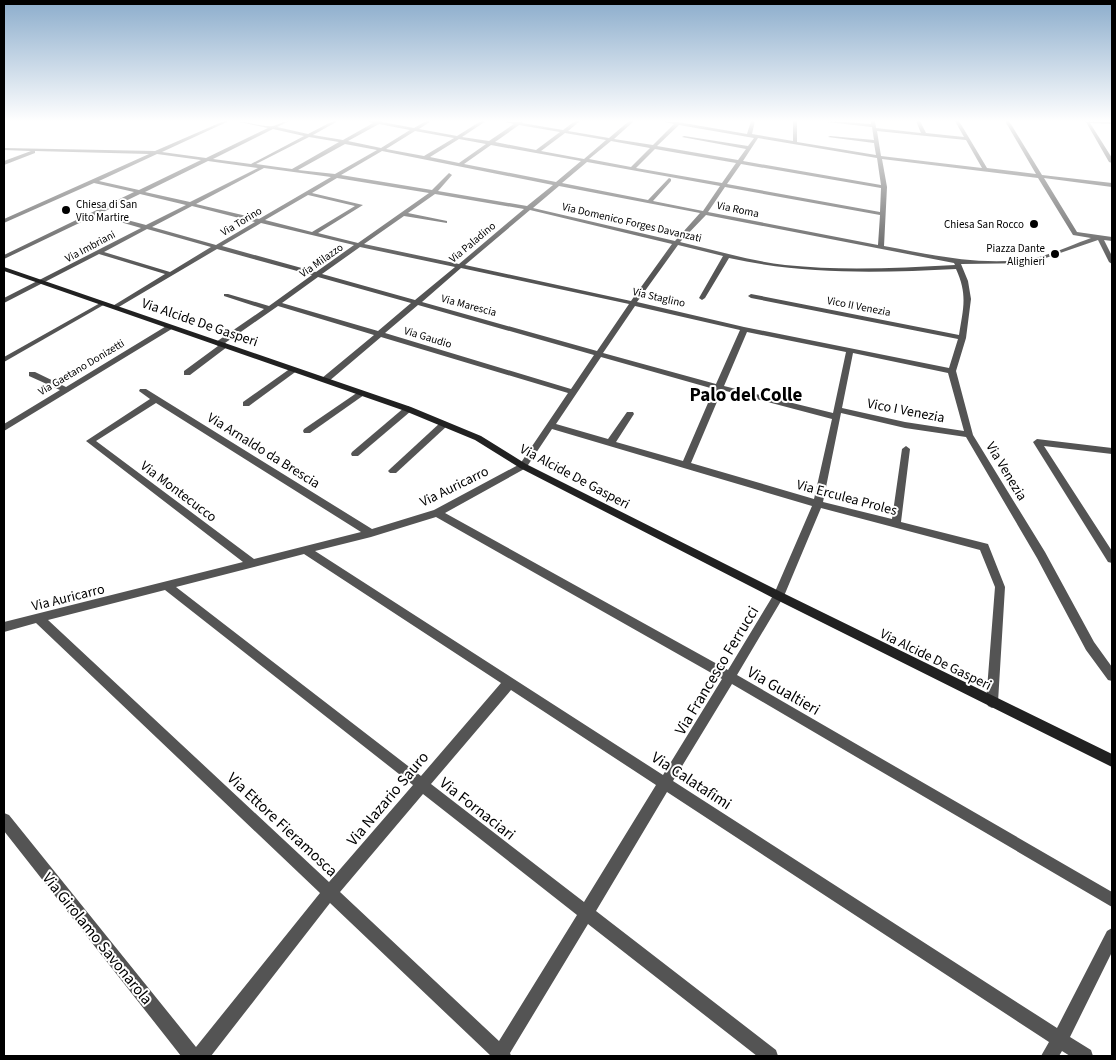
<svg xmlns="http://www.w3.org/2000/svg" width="1116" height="1060" font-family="'Source Sans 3',sans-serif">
<rect width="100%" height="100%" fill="#fff"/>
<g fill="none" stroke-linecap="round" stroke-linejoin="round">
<g fill="#545454" fill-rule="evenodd">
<path d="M224,121H229L162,152L206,158L268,128L235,121C246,121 264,128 273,126C279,125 282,121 289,121L277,127L308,134L333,121H338L313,135L343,140L373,123L366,121H383L382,122L414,128L426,121H431L419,129L457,136L481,121H486L462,137L489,141L514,124L501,121L517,122L524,121L522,123L563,130L575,121H580L568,131L609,138L629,121H634L614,139L653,145L674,124L660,121L678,122L747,134L751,121H755L752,134L793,141V121H797V142L876,155L874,143L828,137L830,136L874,140L872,127L827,122L831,121L871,124V121H875L876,128L921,133L916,121H920L926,133L964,137L955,121H959L987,168L1036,174L1005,121H1009L1042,175L1112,183V187L1044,178L1077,232L1112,237V241L1104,240L1112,256V264L1109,262L1098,240L1031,263L961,264L968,281L971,299L966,338L956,371L973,435L1045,552L1094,642L1112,667V681L1108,680L1086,650L1037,558L966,437L905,428L841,413L823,502L892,519L902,449L906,446L910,449L901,522L988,544L1005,587L998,702L996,706L992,708L988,706L986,702L995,587L980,550L821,508L784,596L737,675L1112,892V907L732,684L673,781L1057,1028L1107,931L1112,928V952L1070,1037L1091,1050L1093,1056H1070L1062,1051L1059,1056H1041L1049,1042L667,792L596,911L776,1050L778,1056H757L588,924L510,1053L511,1056H491L330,903L211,1056H181L4,831V813L9,815L196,1047L320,893L36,623L4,632V622L243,562L86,441L150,399L139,391L140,389H146L372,529L434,510L520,464L568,393L381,337L328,382H322V378L374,335L278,306L225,343L228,345L227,347L190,375H184V371L218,346L215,344L216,342L264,309L224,296V294H228L269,306L312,275L217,249L117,308L111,307L165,274L99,254L4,303V298L141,228L96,215L4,259V255L134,192L94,183L6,222L4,223V219L149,154L35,151V153L4,165V161L31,151L4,150V148L155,151ZM379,124L410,130L381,148L348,141ZM519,125L560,132L536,150L495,142ZM679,125L754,138L748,146L684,136L682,137L746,149L738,160L657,146ZM273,129L304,136L251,164L213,159ZM415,131L454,138L424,156L386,149ZM877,131L966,140L982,168L881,156ZM565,133L606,140L584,159L541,151ZM309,137L339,142L292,169L256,164ZM758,138L877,158L881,185L743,161ZM459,139L486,144L459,163L430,157ZM611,141L650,148L631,167L589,159ZM345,144L377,150L335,174L298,170ZM491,145L581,161L556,182L464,164ZM655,149L736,163L722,183L636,168ZM382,151L553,185L527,206L438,191L452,175L449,173L432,190L341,175ZM157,154L201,160L139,190L99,181ZM882,159L1038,178L1073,235L1091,238C1074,244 1046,257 1029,259C980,266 932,255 884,246L887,187ZM208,161L258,168L190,202L145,192ZM587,162L720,186L703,211L653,201L671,181V179L669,178L648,200L562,183ZM741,164L881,188L880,212L727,184ZM264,168L331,177L259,219L196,204ZM337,178L429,193L358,243L318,233L363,205L312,193ZM559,186L700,213L675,241L533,208ZM725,187L880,215L878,245L708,212ZM140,194L186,205L146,225L101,213ZM435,194L524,209L459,264L364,244L404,216L447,223V221L408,213ZM308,195L355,206L312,232L265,220ZM192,206L255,222L216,245L152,227ZM530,210L672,244L631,301L465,265ZM706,215L954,263L955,265C898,268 842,271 785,265C750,261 715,250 680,242ZM261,223L354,245L316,272L222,246ZM147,229L211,247L170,272L104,252ZM678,245L723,256L699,298L702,300L705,298L729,258C804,275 880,273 956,269C968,295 963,309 959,335L751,294L748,296L751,298L958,339L949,368L744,327L637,302ZM360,247L455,267L415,300L322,274ZM461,268L629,304L597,351L422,302ZM318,277L411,303L378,331L282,303ZM418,305L594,355L571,389L385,333ZM635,306L740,330L716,384L603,353ZM747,332L846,352L833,413L724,386ZM853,353L948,373L964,431L905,422L842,408ZM601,357L714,389L683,461L616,442L634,414L633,412H627L608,439L556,424ZM722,390L832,419L814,499L691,463ZM156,403L361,532L254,559L96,441ZM552,429L812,506L774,594L728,670L445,513L526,468ZM436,517L722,679L663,775L315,551L371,537ZM304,554L501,683L421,776L176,587ZM165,590L413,785L329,882L48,620ZM511,690L656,785L584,902L431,784ZM423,794L577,915L499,1041L340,892Z"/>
<path d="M1082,121L1112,122V124L1090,123L1112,158V163L1109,162L1086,122Z"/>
<path d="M102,302L107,303L4,362V357Z"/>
<path d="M168,325L175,327L4,431V424L60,390L29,376V372H35L66,387Z"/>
<path d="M291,368H297L298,370L249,406H243V402Z"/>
<path d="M361,390L365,393L364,395L310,433H304L303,431L304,429Z"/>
<path d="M408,406L412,409L411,411L358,456H352L351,454L352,452L405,407Z"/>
<path d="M444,421L448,424L447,426L396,473H390L388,471L390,469L441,422Z"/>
<path d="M1037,439L1112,448V454L1044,446L1112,551V563L1108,562L1033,442Z"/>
</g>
<path fill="#212121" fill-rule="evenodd" d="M4,267L411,407L481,436L526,464L783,593L1112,754V767L775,599L520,468L475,440L405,411L4,271Z"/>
</g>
<linearGradient id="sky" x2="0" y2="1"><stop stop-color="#8cadcc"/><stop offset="0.45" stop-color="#fff"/><stop offset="1" stop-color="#fff" stop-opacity="0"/></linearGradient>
<rect width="1116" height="269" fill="url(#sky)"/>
<g fill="#000" stroke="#fff" stroke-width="2">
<circle cx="66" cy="210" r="5"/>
<circle cx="1034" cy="224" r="5"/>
<circle cx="1055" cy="254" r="5"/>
</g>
<g text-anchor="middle" stroke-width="4" stroke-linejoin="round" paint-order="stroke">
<g font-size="11" fill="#000" stroke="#fff" text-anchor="end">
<text x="76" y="208" text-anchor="start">Chiesa di San<tspan x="76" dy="13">Vito Martire</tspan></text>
<text x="1024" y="228">Chiesa San Rocco</text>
<text x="1045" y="252">Piazza Dante<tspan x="1045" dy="13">Alighieri</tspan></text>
</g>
<g font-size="11" fill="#000" stroke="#fff">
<text transform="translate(738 209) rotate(12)" y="4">Via Roma</text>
<text transform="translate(241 221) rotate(-31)" y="4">Via Torino</text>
<text transform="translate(632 222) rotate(13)" y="4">Via Domenico Forges Davanzati</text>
<text transform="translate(472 242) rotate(-40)" y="4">Via Paladino</text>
<text transform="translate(90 246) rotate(-28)" y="4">Via Imbriani</text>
<text transform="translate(321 260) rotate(-35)" y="4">Via Milazzo</text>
<text transform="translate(659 297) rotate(13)" y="4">Via Staglino</text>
<text transform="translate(469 305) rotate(15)" y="4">Via Marescia</text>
<text transform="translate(859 306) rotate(11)" y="4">Vico II Venezia</text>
<text transform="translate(428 337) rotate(17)" y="4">Via Gaudio</text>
<text transform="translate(81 367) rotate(-31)" y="4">Via Gaetano Donizetti</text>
</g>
<g font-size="14" fill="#000" stroke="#fff">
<text transform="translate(200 322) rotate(19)" y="5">Via Alcide De Gasperi</text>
<text transform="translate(906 410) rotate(11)" y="5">Vico I Venezia</text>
<text transform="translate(264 450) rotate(32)" y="5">Via Arnaldo da Brescia</text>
<text transform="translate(1007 471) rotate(59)" y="5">Via Venezia</text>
<text transform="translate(575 476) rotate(28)" y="5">Via Alcide De Gasperi</text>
<text transform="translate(454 486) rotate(-26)" y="5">Via Auricarro</text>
<text transform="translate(179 491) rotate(37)" y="5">Via Montecucco</text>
<text transform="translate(847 497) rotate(15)" y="5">Via Erculea Proles</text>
<text transform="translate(68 597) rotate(-14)" y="5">Via Auricarro</text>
<text transform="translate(936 659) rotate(26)" y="5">Via Alcide De Gasperi</text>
</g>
<g font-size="16" fill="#000" stroke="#fff">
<text transform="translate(716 670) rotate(-59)" y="6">Via Francesco Ferrucci</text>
<text transform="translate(784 690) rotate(30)" y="6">Via Gualtieri</text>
<text transform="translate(692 780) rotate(33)" y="6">Via Calatafimi</text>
<text transform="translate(387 798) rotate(-50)" y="6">Via Nazario Sauro</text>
<text transform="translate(478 808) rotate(38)" y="6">Via Fornaciari</text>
<text transform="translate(283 824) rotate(43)" y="6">Via Ettore Fieramosca</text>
<text transform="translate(98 938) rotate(51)" y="6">Via Girolamo Savonarola</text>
</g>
<g font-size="19" font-weight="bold" fill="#000" stroke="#fff">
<text x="746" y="401">Palo del Colle</text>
</g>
</g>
<rect width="1116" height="1060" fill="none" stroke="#000000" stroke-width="10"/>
</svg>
